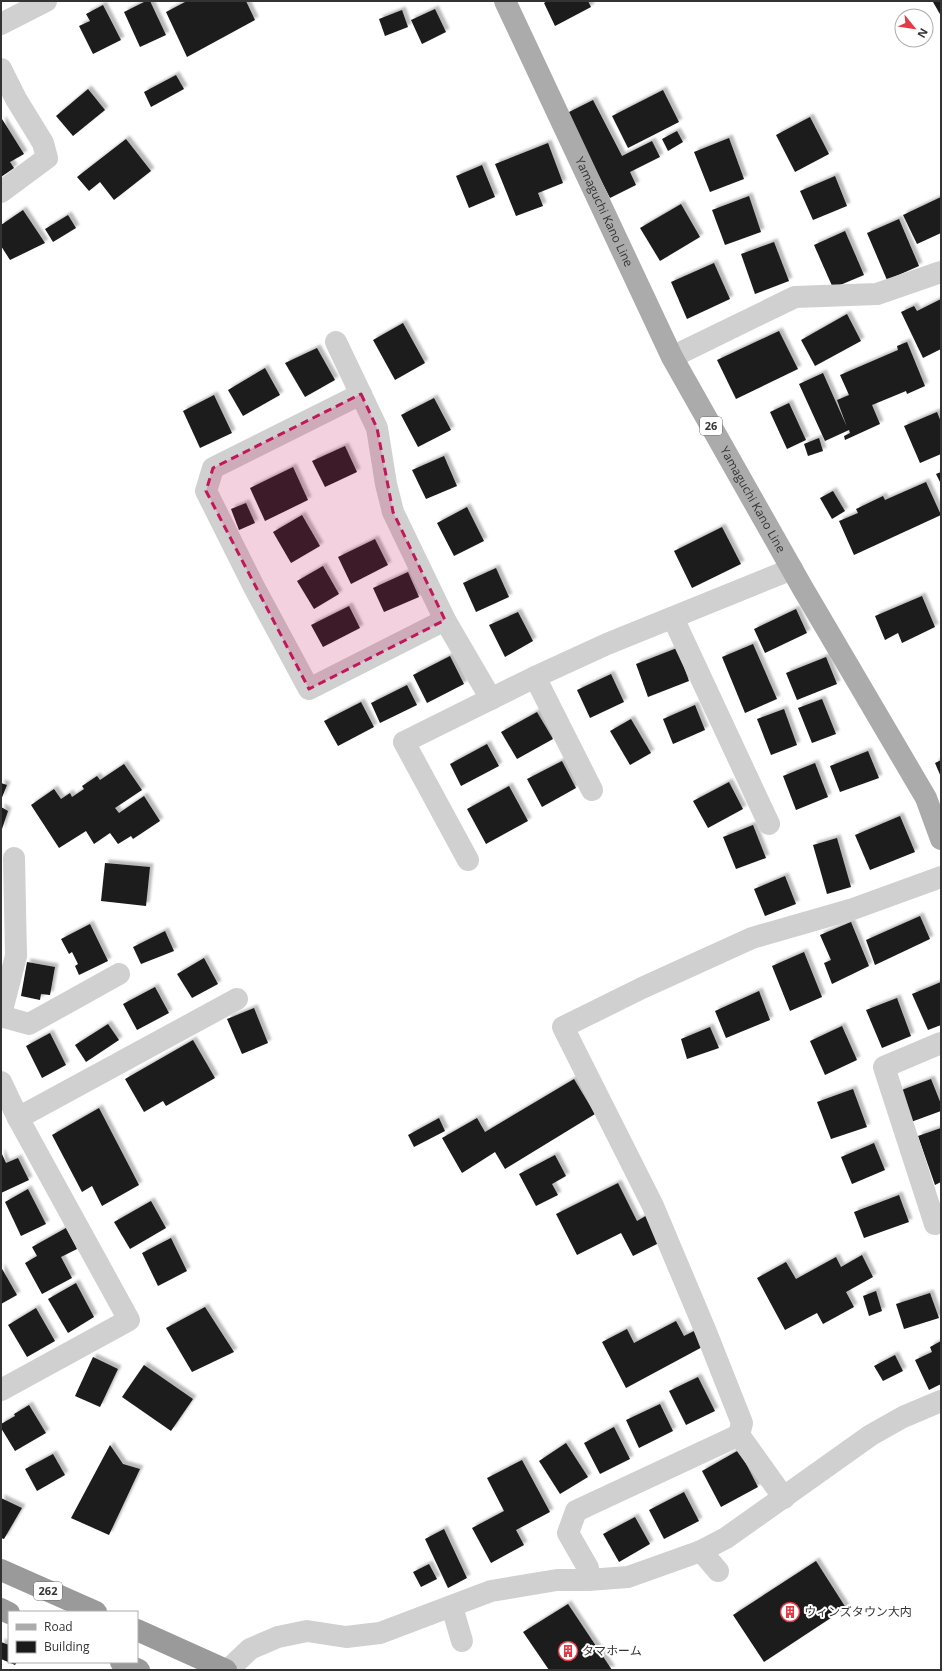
<svg xmlns="http://www.w3.org/2000/svg" width="942" height="1671" font-family="'Open Sans','Noto Sans JP',sans-serif">
<defs>
<filter id="shadow"><feDropShadow dx="3.5" dy="-3.5" stdDeviation="1" flood-color="#0004"/></filter>
</defs>
<rect width="100%" height="100%" fill="#fff"/>
<g fill="#1a1a1a" filter="url(#shadow)">
<path d="M146,1H150L166,35L140,47L124,12Z"/>
<path d="M187,1H246L255,20L187,57L166,12Z"/>
<path d="M547,1H588L591,7L555,26L544,3Z"/>
<path d="M935,1H941V16L933,2Z"/>
<path d="M103,5L121,40L93,54L79,26L90,21L86,14Z"/>
<path d="M435,9L446,32L422,44L411,20Z"/>
<path d="M402,10L408,27L385,36L379,19Z"/>
<path d="M176,75L184,89L151,107L144,92Z"/>
<path d="M88,89L105,110L73,136L56,116Z"/>
<path d="M663,90L679,122L628,148L612,116Z"/>
<path d="M593,100L622,156L652,141L660,157L630,172L636,185L610,198L567,113Z"/>
<path d="M810,117L829,154L795,172L776,135Z"/>
<path d="M2,119L24,154L10,162L14,168L1,177Z"/>
<path d="M677,131L683,142L668,151L662,139Z"/>
<path d="M729,138L744,179L710,192L694,152Z"/>
<path d="M126,139L151,171L114,200L100,182L89,191L77,177Z"/>
<path d="M548,143L563,183L538,193L543,206L516,216L495,164Z"/>
<path d="M482,165L495,197L469,208L456,176Z"/>
<path d="M835,176L847,206L813,220L800,191Z"/>
<path d="M749,196L761,232L725,245L712,210Z"/>
<path d="M941,197V233L917,244L903,215Z"/>
<path d="M681,204L700,237L660,261L640,228Z"/>
<path d="M23,210L45,243L10,260L1,246V225Z"/>
<path d="M68,215L76,228L53,242L45,229Z"/>
<path d="M899,219L919,266L887,280L867,233Z"/>
<path d="M845,231L864,275L833,288L814,245Z"/>
<path d="M774,242L789,281L755,294L741,254Z"/>
<path d="M714,263L730,299L687,319L671,282Z"/>
<path d="M941,299V349L923,358L901,312L914,306L917,311Z"/>
<path d="M847,314L861,341L815,366L801,340Z"/>
<path d="M403,323L425,363L395,380L373,340Z"/>
<path d="M779,331L798,369L736,399L717,360Z"/>
<path d="M907,342L925,386L907,394L906,391L872,405L880,424L845,440L844,436L850,433L849,430L825,441L799,384L823,373L847,427L837,400L849,395L840,375L898,350L897,346Z"/>
<path d="M317,348L335,380L305,397L285,363Z"/>
<path d="M265,368L280,395L243,416L228,390Z"/>
<path d="M214,395L232,433L200,448L183,411Z"/>
<path d="M434,398L451,430L418,447L401,415Z"/>
<path d="M789,403L806,440L787,449L770,412Z"/>
<path d="M937,412L941,422V454L920,463L904,426Z"/>
<path d="M819,438L823,451L808,456L804,444Z"/>
<path d="M345,446L357,472L325,487L312,461Z"/>
<path d="M444,456L457,486L426,499L412,470Z"/>
<path d="M293,467L308,500L265,521L250,488Z"/>
<path d="M941,472V484L936,474Z"/>
<path d="M926,482L941,515L854,555L839,521L858,513L856,509L883,496L885,500Z"/>
<path d="M833,491L845,511L832,519L820,498Z"/>
<path d="M246,503L255,523L239,530L231,509Z"/>
<path d="M467,507L484,541L454,556L437,523Z"/>
<path d="M302,515L320,546L291,563L273,532Z"/>
<path d="M722,527L741,564L692,588L674,551Z"/>
<path d="M375,539L388,565L351,584L338,557Z"/>
<path d="M323,566L339,594L314,609L297,581Z"/>
<path d="M496,568L509,597L476,612L463,583Z"/>
<path d="M408,572L419,597L384,612L373,588Z"/>
<path d="M922,596L935,627L902,643L898,633L885,640L875,616Z"/>
<path d="M349,606L360,628L323,647L311,625Z"/>
<path d="M796,609L807,633L765,653L754,629Z"/>
<path d="M518,612L533,641L505,657L489,625Z"/>
<path d="M753,644L777,699L745,713L722,657Z"/>
<path d="M677,648L689,681L648,697L636,664Z"/>
<path d="M450,656L464,684L427,703L413,675Z"/>
<path d="M826,657L837,684L797,700L786,673Z"/>
<path d="M611,674L624,702L590,718L577,690Z"/>
<path d="M407,685L417,705L380,723L371,703Z"/>
<path d="M822,699L836,734L812,743L798,708Z"/>
<path d="M361,702L374,727L338,746L324,721Z"/>
<path d="M695,705L705,730L673,744L663,719Z"/>
<path d="M784,709L797,745L771,755L757,719Z"/>
<path d="M537,712L553,739L517,759L501,732Z"/>
<path d="M631,719L651,753L630,765L610,731Z"/>
<path d="M487,744L499,766L461,786L450,764Z"/>
<path d="M868,751L879,778L840,792L830,766Z"/>
<path d="M941,760V777L935,763Z"/>
<path d="M562,761L576,788L542,807L527,779Z"/>
<path d="M815,763L828,797L796,810L783,776Z"/>
<path d="M124,764L142,790L115,808L119,813L144,796L160,821L133,839L131,836L118,844L110,833L94,844L86,831L59,848L31,805L54,789L61,799L70,793L72,797L84,789L82,786L97,776L100,780Z"/>
<path d="M729,782L743,809L708,828L693,801Z"/>
<path d="M1,783L7,785L1,800Z"/>
<path d="M509,786L528,821L486,844L467,809Z"/>
<path d="M1,807L8,811L1,832Z"/>
<path d="M900,816L915,852L870,870L855,835Z"/>
<path d="M753,825L766,858L736,869L723,837Z"/>
<path d="M837,838L851,887L827,894L813,845Z"/>
<path d="M105,863L150,867L146,906L101,901Z"/>
<path d="M785,876L796,904L765,916L754,889Z"/>
<path d="M920,916L930,939L875,965L866,940Z"/>
<path d="M851,922L869,966L832,984L824,963L831,960L820,935Z"/>
<path d="M90,924L108,961L79,975L75,966L78,964L72,952L69,954L61,939Z"/>
<path d="M165,931L174,951L141,964L133,947Z"/>
<path d="M804,952L822,997L790,1011L772,966Z"/>
<path d="M204,958L218,984L192,998L177,974Z"/>
<path d="M27,962L55,967L50,995L41,994L40,1000L21,996Z"/>
<path d="M941,982V1025L928,1030L912,994Z"/>
<path d="M155,987L169,1013L137,1030L123,1004Z"/>
<path d="M759,991L770,1020L726,1038L715,1011Z"/>
<path d="M897,998L911,1036L882,1048L866,1010Z"/>
<path d="M254,1008L268,1043L242,1054L227,1019Z"/>
<path d="M108,1024L119,1040L86,1062L75,1045Z"/>
<path d="M842,1026L857,1060L825,1075L810,1041Z"/>
<path d="M710,1027L719,1048L687,1059L681,1039Z"/>
<path d="M50,1033L66,1065L42,1078L26,1046Z"/>
<path d="M193,1040L215,1078L166,1106L163,1101L144,1112L125,1079Z"/>
<path d="M574,1079L595,1114L505,1169L495,1152L462,1173L442,1138L477,1118L485,1132Z"/>
<path d="M931,1079L941,1104V1111L911,1122L899,1091Z"/>
<path d="M853,1089L867,1127L831,1139L817,1102Z"/>
<path d="M99,1108L139,1185L102,1206L92,1186L82,1192L52,1135Z"/>
<path d="M439,1118L445,1131L414,1147L408,1135Z"/>
<path d="M941,1128V1182L935,1185L918,1136Z"/>
<path d="M874,1143L885,1170L852,1184L841,1157Z"/>
<path d="M1,1152L6,1163L18,1158L29,1180L1,1193Z"/>
<path d="M555,1155L566,1176L552,1184L558,1195L536,1206L519,1174Z"/>
<path d="M618,1183L637,1221L649,1214L663,1241L633,1256L621,1233L577,1255L556,1214Z"/>
<path d="M28,1189L46,1224L21,1236L5,1202Z"/>
<path d="M899,1195L909,1222L864,1238L854,1212Z"/>
<path d="M151,1201L166,1228L130,1249L114,1222Z"/>
<path d="M66,1228L77,1249L61,1257L72,1278L42,1294L25,1263L37,1256L32,1247Z"/>
<path d="M171,1238L187,1271L158,1286L142,1253Z"/>
<path d="M862,1255L873,1277L846,1292L854,1307L823,1324L817,1313L785,1330L757,1278L786,1262L796,1279L836,1257L841,1267Z"/>
<path d="M1,1267L17,1295L1,1304Z"/>
<path d="M76,1283L94,1317L68,1333L48,1299Z"/>
<path d="M876,1291L882,1311L869,1316L863,1296Z"/>
<path d="M930,1293L939,1318L904,1329L896,1304Z"/>
<path d="M205,1307L234,1352L192,1372L166,1328Z"/>
<path d="M36,1308L55,1341L27,1357L8,1325Z"/>
<path d="M676,1321L684,1336L698,1329L706,1345L626,1388L602,1342L627,1329L634,1343Z"/>
<path d="M941,1341V1384L929,1390L915,1360L932,1352L930,1347Z"/>
<path d="M895,1355L903,1371L883,1381L874,1366Z"/>
<path d="M93,1357L118,1369L100,1407L75,1396Z"/>
<path d="M144,1365L193,1399L171,1431L122,1397Z"/>
<path d="M698,1377L715,1411L686,1425L669,1391Z"/>
<path d="M660,1404L673,1431L639,1448L626,1420Z"/>
<path d="M29,1405L46,1433L15,1451L1,1428V1424L15,1416L14,1414Z"/>
<path d="M614,1427L630,1459L600,1474L584,1443Z"/>
<path d="M566,1443L588,1477L560,1494L539,1461Z"/>
<path d="M110,1445L123,1464L140,1469L109,1535L71,1518Z"/>
<path d="M739,1450L758,1487L721,1507L702,1471Z"/>
<path d="M53,1454L65,1475L37,1491L25,1469Z"/>
<path d="M522,1460L550,1512L516,1530L524,1545L491,1563L472,1528L504,1511L487,1478Z"/>
<path d="M684,1492L699,1521L664,1539L649,1510Z"/>
<path d="M1,1498L22,1508L4,1539L1,1538Z"/>
<path d="M635,1517L650,1544L619,1562L603,1534Z"/>
<path d="M444,1529L467,1578L448,1588L425,1539Z"/>
<path d="M816,1561L846,1608L764,1662L733,1615Z"/>
<path d="M429,1564L437,1579L421,1587L413,1572Z"/>
<path d="M568,1604L612,1670H549L523,1632Z"/>
<path d="M1,1642L9,1645V1662H17L15,1665L1,1659Z"/>
</g>
<g fill="none" stroke-linecap="round" stroke-linejoin="round">
<g stroke="#d0d0d0" stroke-width="22">
<path d="M1,24L46,1"/>
<path d="M1,69L16,99L43,143L47,158L1,192"/>
<path d="M336,342L377,428L386,484L393,512L445,620L491,699"/>
<path d="M672,357L795,297L877,294L941,272"/>
<path d="M361,394L213,468L206,491L254,587L309,689L445,620"/>
<path d="M673,618L769,824"/>
<path d="M535,677L592,790"/>
<path d="M468,860L404,742L535,677L607,644L792,569"/>
<path d="M1,1014L16,956L14,858"/>
<path d="M1,1016L29,1024L119,974"/>
<path d="M1,1082L18,1118L129,1320L1,1390"/>
<path d="M18,1118L237,999"/>
<path d="M935,1224L884,1067L941,1043"/>
<path d="M784,1498L739,1435L742,1423L706,1332L653,1206L563,1027L642,988L752,938L853,909L941,877"/>
<path d="M701,1551L718,1571"/>
<path d="M588,1580V1568L568,1533L576,1511L739,1435"/>
<path d="M452,1607L462,1641"/>
<path d="M228,1670L250,1649L278,1637L307,1631L346,1637L380,1633L491,1591L557,1580H588L628,1577L701,1551L726,1538L871,1435L903,1417L941,1401"/>
</g>
<path stroke="#ababab" stroke-width="22" id="s1" d="M505,1L672,357L802,587L926,798L941,839"/>
<g stroke="#9a9a9a" stroke-width="22">
<path d="M1,1570L96,1612"/>
<path d="M1,1609L9,1613"/>
<path d="M137,1630L226,1670"/>
<path d="M121,1662L139,1670"/>
</g>
</g>
<path fill="#c2185b" fill-opacity="0.2" stroke="#c2185b" stroke-width="3" stroke-dasharray="8 5" stroke-linejoin="round" d="M361,394L377,428L393,512L445,620L309,689L206,491L213,468Z"/>
<defs>
<symbol id="building-ring" viewBox="-11 -11 22 22"><circle r="9.5" fill="#fff" stroke="#e63946" stroke-width="1.5"/><path d="M-4-6H4V6H1V3H-1V6H-4ZM-2.5-4.3h1.7v1.8h-1.7ZM.8-4.3h1.7v1.8H.8ZM-2.5-1h1.7V.8h-1.7ZM.8-1h1.7V.8H.8Z" fill="#e63946"/></symbol>
</defs>
<g fill-rule="evenodd">
<use href="#building-ring" x="779" y="1601" width="22" height="22"/>
<use href="#building-ring" x="557" y="1640" width="22" height="22"/>
</g>
<g text-anchor="middle" stroke-width="4" stroke-linejoin="round" paint-order="stroke">
<g fill="#fff" stroke="#707070" stroke-width="1">
<rect x="700" y="417" width="22" height="18" rx="3"/>
<rect x="34" y="1582" width="28" height="18" rx="3"/>
</g>
<g font-size="11" font-weight="bold" fill="#333">
<text x="711" y="430">26</text>
<text x="48" y="1595">262</text>
</g>
<g font-size="12" fill="#333" stroke="#fff">
<text dy="4" stroke="none"><textPath href="#s1" startOffset="233">Yamaguchi Kano Line</textPath></text>
<text dy="4" stroke="none"><textPath href="#s1" startOffset="557">Yamaguchi Kano Line</textPath></text>
</g>
<g font-size="12" fill="#333" stroke="#fff" text-anchor="start">
<text x="804" y="1616">ウィンズタウン大内</text>
<text x="582" y="1655">タマホーム</text>
</g>
</g>
<rect width="942" height="1671" fill="none" stroke="#333333" stroke-width="4"/>
<rect x="8" y="1611" width="130" height="52" fill="#ffffff" stroke="#adadad"/>
<rect x="16" y="1624" width="20" height="6" fill="#ababab" stroke="#adadad"/>
<text x="44" y="1631" font-size="12" fill="#333333">Road</text>
<rect x="16" y="1641" width="20" height="12" fill="#1a1a1a" stroke="#adadad"/>
<text x="44" y="1651" font-size="12" fill="#333333">Building</text>
<g transform="translate(914 28) rotate(120)"><circle r="19" fill="#ffffff" stroke="#adadad"/>
<path d="M0-3L7 15L0 10L-7 15Z" fill="#e63946"/>
<text y="-6" font-size="11" font-weight="bold" text-anchor="middle" fill="#333333">N</text>
</g>
</svg>
